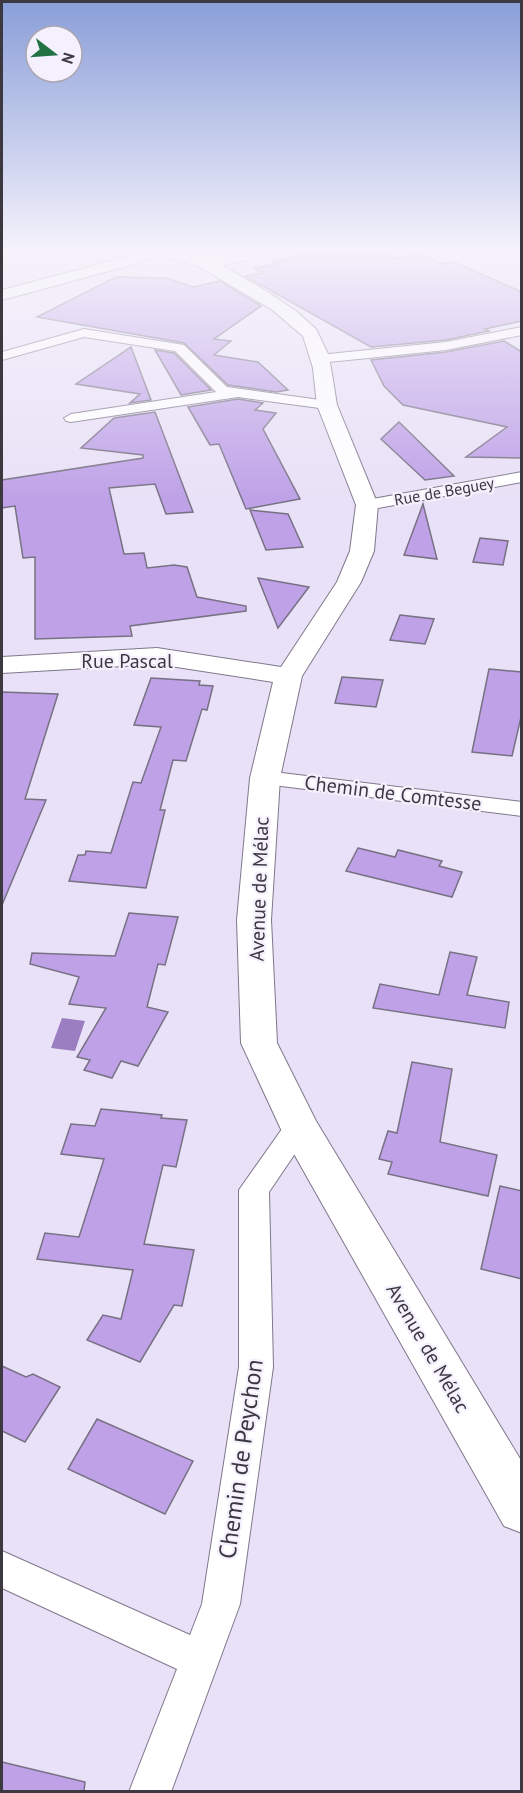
<svg xmlns="http://www.w3.org/2000/svg" width="523" height="1793" font-family="'PT Sans',sans-serif">
<rect width="100%" height="100%" fill="#e9e1f7"/>
<path fill="#9a7ec1" d="M62,1018L85,1021L75,1051L51,1048Z"/>
<g fill="#bea1e7" stroke="#787184" stroke-width="1.5">
<path d="M334,249H390L391,259L419,254L443,264L454,262L522,292V321L485,329L489,331L446,340L371,347L245,276L262,273L254,268L278,264L272,261Z"/>
<path d="M116,277L166,278L193,287L220,281L261,306L214,339L231,341L214,355L258,362L288,390L276,392L228,385L184,343L37,317Z"/>
<path d="M504,341L522,352V458L466,457L507,427L403,405L384,386L371,360L446,352Z"/>
<path d="M131,347L151,400L130,403L140,394L76,384Z"/>
<path d="M155,350L174,353L211,390L181,395Z"/>
<path d="M238,399L263,403L255,410L276,413L263,429L300,499L246,509L219,444L210,445L188,407Z"/>
<path d="M155,412L193,512L166,514L155,484L109,488L124,554L144,553L147,568L174,565L187,567L197,597L246,606V611L130,626L132,636L35,639V557L23,558L15,506L2,508V480L143,458V455L81,448L114,418Z"/>
<path d="M399,422L454,476L425,480L381,439Z"/>
<path d="M423,504L437,559L404,555Z"/>
<path d="M250,510L288,514L303,547L266,550Z"/>
<path d="M480,538L508,541L503,565L473,562Z"/>
<path d="M258,578L309,587L278,628Z"/>
<path d="M400,615L434,619L425,644L390,640Z"/>
<path d="M489,669L522,672V713L512,756L472,752Z"/>
<path d="M342,677L383,680L376,707L335,703Z"/>
<path d="M151,678L200,681L199,685L213,686L207,710L202,709L186,761L173,760L160,810H165L146,888L69,881L78,855H85L86,851L111,853L133,782L141,783L161,727L134,725Z"/>
<path d="M2,692L58,694L25,799L46,800L2,905Z"/>
<path d="M358,848L395,857L398,850L442,861L439,866L462,872L452,897L346,871Z"/>
<path d="M129,913L178,917L165,965L158,964L147,1007L168,1012L138,1066L121,1061L112,1078L84,1070L90,1060L77,1057L106,1008L69,1004L79,977L30,964L32,953L115,956Z"/>
<path d="M450,952L477,957L467,995L509,1002L505,1028L373,1008L380,984L439,995Z"/>
<path d="M412,1062L452,1069L440,1142L497,1155L488,1196L388,1174L392,1162L379,1159L388,1131L397,1133Z"/>
<path d="M101,1109L162,1115L161,1118L187,1120L176,1167L163,1165L144,1244L194,1250L182,1306L174,1305L140,1362L87,1340L103,1315L121,1319L133,1270L37,1259L45,1233L79,1237L104,1159L61,1154L71,1124L95,1126Z"/>
<path d="M500,1186L522,1191V1279L481,1269Z"/>
<path d="M2,1366L26,1377L33,1374L60,1387L25,1442L2,1431Z"/>
<path d="M97,1419L193,1461L165,1514L68,1469Z"/>
<path d="M2,1762L85,1782L84,1791H2Z"/>
</g>
<g fill="none" stroke-linecap="round" stroke-linejoin="round">
<defs>
<g id="street">
<path d="M522,327V335L446,350L319,363L312,359L319,355L446,342Z"/>
<path d="M84,329L184,345L227,387L327,401L334,405L327,409L238,397L71,422L66,421L64,418L71,414L216,392L175,351L84,337L2,360V352Z"/>
<path d="M522,472V482L367,510L359,505L367,500Z"/>
<path d="M265,771L522,802V816L257,783L254,778L257,773Z"/>
<path d="M299,1116L309,1119L313,1127L269,1192L273,1367L240,1604L171,1792H129L177,1669L2,1588V1551L190,1635L202,1604L239,1367V1190L289,1119Z"/>
</g>
<path id="secondary" d="M199,255L217,262L269,293L296,311L316,329L329,356L337,405L378,505L374,551L361,582L302,676L280,778L271,920L277,1043L316,1121L522,1462V1533L504,1526L285,1138L241,1043L237,920L250,778L273,682L157,664L2,673V657L157,648L281,667L337,582L350,551L356,505L317,405L313,368L303,336L271,309L193,263L191,260Z"/>
<path id="primary" d="M145,249C152,249 160,249 168,249C182,250 195,256 210,256C229,256 246,249 266,249L254,258L223,265H194L158,255L135,264L2,300V290L123,258Z"/>
</defs>
<use href="#street" stroke="#7f788b" stroke-width="2"/>
<use href="#secondary" stroke="#7f788b" stroke-width="2"/>
<use href="#primary" stroke="#7f788b" stroke-width="2"/>
<use href="#street" fill="#fff" fill-rule="evenodd"/>
<use href="#secondary" fill="#fff" fill-rule="evenodd"/>
<use href="#primary" fill="#fff" fill-rule="evenodd"/>
</g>
<linearGradient id="sky" x2="0" y2="1"><stop stop-color="#899ed8"/><stop offset="0.5" stop-color="#f5f2fb"/><stop offset="1" stop-color="#f5f2fb" stop-opacity="0"/></linearGradient>
<rect width="523" height="500" fill="url(#sky)"/>
<g text-anchor="middle" stroke-width="4.5" stroke-linejoin="round" paint-order="stroke">
<g font-size="16" fill="#3b3840" stroke="#f5f0fd">
<text transform="translate(444 491) rotate(-10)" y="6">Rue de Beguey</text>
</g>
<g font-size="20" fill="#3b3840" stroke="#f5f0fd">
<text x="127" y="668">Rue Pascal</text>
<text transform="translate(393 793) rotate(7)" y="7">Chemin de Comtesse</text>
<text transform="translate(259 889) rotate(-88)" y="7">Avenue de Mélac</text>
<text transform="translate(428 1348) rotate(60)" y="7">Avenue de Mélac</text>
</g>
<g font-size="24" fill="#3b3840" stroke="#f5f0fd">
<text transform="translate(241 1459) rotate(-82)" y="8">Chemin de Peychon</text>
</g>
</g>
<rect width="523" height="1793" fill="none" stroke="#3b3840" stroke-width="6"/>
<g transform="translate(54 54) rotate(107)"><circle r="28" fill="#f5f0fd" stroke="#aba6b1" stroke-width="1.5"/>
<path d="M0-4.5L10 22L0 15L-10 22Z" fill="#237242"/>
<text y="-9" font-size="16" font-weight="bold" text-anchor="middle" fill="#3b3840">N</text>
</g>
</svg>
